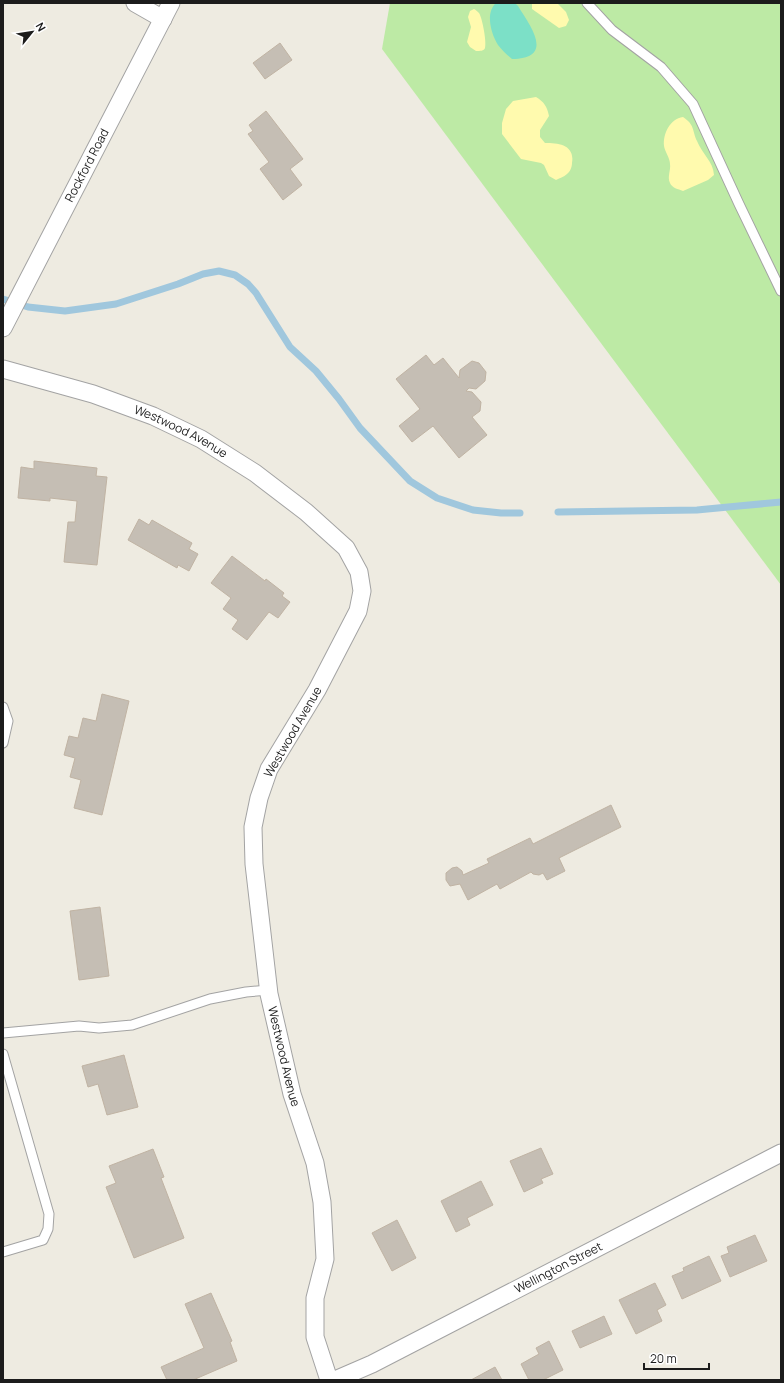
<svg xmlns="http://www.w3.org/2000/svg" width="784" height="1383" font-family="Manrope,sans-serif">
<rect width="100%" height="100%" fill="#eeebe1"/>
<path fill="#bdeaa5" d="M390,3H781V585L382,49Z"/>
<g fill="#fffaae">
<path d="M532,3H557L566,12L569,20L566,26L559,28L532,9Z"/>
<path d="M474,9C476,10 477,11 479,13C482,17 487,42 485,48C484,51 480,51 476,51L470,47L467,42L471,27L468,17L470,11Z"/>
<path d="M536,97C544,102 547,106 549,116L540,130V137L545,143C559,143 575,145 572,163C572,167 570,172 567,174C564,177 559,178 556,180L549,176L544,165L541,163L521,159L502,134V123L506,109L513,101Z"/>
<path d="M683,117C695,125 692,130 697,141C702,154 713,161 714,175L708,180L683,191C678,189 672,188 670,183C667,177 671,170 670,164C670,158 665,152 664,146C663,133 670,119 683,117Z"/>
</g>
<path fill="#7ce0c7" d="M496,3H515L518,6C531,27 555,58 512,59C507,55 502,50 498,45C491,34 485,13 496,3Z"/>
<g fill="none" stroke-linecap="round" stroke-linejoin="round">
<g stroke="#a0c7dd" stroke-width="7">
<path d="M3,299L28,307L65,311L116,304L178,284L203,274L219,271L235,275L248,284L256,293L290,347L316,371L339,399L360,428L410,481L437,498L473,510L501,513H520"/>
<path d="M558,512L697,510L781,502"/>
</g>
</g>
<g fill="#c5beb4" stroke="#c0b3a3">
<path d="M280,43L292,60L265,79L253,63Z"/>
<path d="M266,111L303,159L290,169L302,185L283,200L260,169L269,162L248,134L253,131L249,125Z"/>
<path d="M426,355L434,365L443,358L459,378L460,370L472,361L479,363L486,372L485,381L476,389L469,388L466,391L472,392L481,402L480,411L472,417L487,435L459,458L433,426L412,442L399,426L420,409L396,379Z"/>
<path d="M34,461L97,468L96,476L107,477L97,565L64,562L68,522H75L77,501L50,498V501L18,498L21,467L34,469Z"/>
<path d="M139,519L149,525L152,520L192,543L189,549L198,554L189,571L178,565L177,568L128,540Z"/>
<path d="M232,556L265,581L266,579L284,593L282,596L290,602L278,618L269,612L247,640L232,629L238,620L223,609L231,598L211,583Z"/>
<path d="M102,694L129,701L102,815L74,808L81,780L70,777L75,758L64,755L69,736L78,738L83,718L96,721Z"/>
<path d="M611,805L621,827L559,858L565,871L547,880L543,873L539,875L533,874L531,872L500,889L497,884L468,900L460,884L450,886L446,880V873L452,868L457,867L462,871L463,875L489,863L487,859L530,838L533,844Z"/>
<path d="M100,907L109,976L79,980L70,911Z"/>
<path d="M124,1055L138,1107L107,1115L98,1084L88,1087L82,1066Z"/>
<path d="M541,1148L553,1174L541,1179L543,1183L524,1192L510,1161Z"/>
<path d="M153,1149L164,1177L161,1178L184,1238L134,1258L106,1187L116,1183L109,1166Z"/>
<path d="M481,1181L493,1205L467,1218L470,1225L456,1232L441,1201Z"/>
<path d="M397,1220L416,1258L392,1271L372,1233Z"/>
<path d="M755,1235L767,1261L730,1277L721,1256L729,1253L727,1247Z"/>
<path d="M709,1256L721,1281L682,1299L672,1276L684,1271L683,1268Z"/>
<path d="M655,1283L666,1305L657,1310L662,1321L636,1334L619,1300Z"/>
<path d="M211,1293L232,1341L230,1342L237,1361L193,1380H167L161,1367L204,1348L185,1304Z"/>
<path d="M604,1316L612,1334L580,1348L572,1331Z"/>
<path d="M549,1341L563,1370L543,1380H529L521,1364L539,1354L536,1348Z"/>
<path d="M495,1367L502,1380H471Z"/>
</g>
<g fill="none" stroke-linecap="round" stroke-linejoin="round">
<defs>
<g id="lane">
<path d="M587,3L612,30L661,67L693,104L739,204L781,291"/>
<path d="M3,707L8,721L3,743"/>
<path d="M3,1033L79,1026L99,1028L132,1025L210,999L246,992L269,990"/>
<path d="M3,1054L49,1214L48,1229L43,1240L3,1252"/>
</g>
<g id="street">
<path d="M135,3L163,19"/>
<path id="s1" d="M3,328L171,3"/>
<path id="s2" d="M3,369L93,394L153,416L201,439L255,473L306,512L346,548L359,572L362,591L358,611L317,690L269,769L259,798L253,827L254,864L269,994L292,1094L315,1163L322,1202L325,1259L315,1298V1337L329,1380"/>
<path id="s3" d="M335,1380L372,1364L781,1153"/>
</g>
</defs>
<use href="#lane" stroke="#a3a3a3" stroke-width="11"/>
<use href="#street" stroke="#a3a3a3" stroke-width="19"/>
<use href="#lane" stroke="#fff" stroke-width="9"/>
<use href="#street" stroke="#fff" stroke-width="17"/>
</g>
<g text-anchor="middle" stroke-width="3.5" stroke-linejoin="round" paint-order="stroke">
<g font-size="12" fill="#1c1c1c" stroke="#fff">
<text dy="4" stroke="none"><textPath href="#s1" startOffset="183">Rockford Road</textPath></text>
<text dy="4" stroke="none"><textPath href="#s2" startOffset="189">Westwood Avenue</textPath></text>
<text transform="translate(293 732) rotate(-60)" y="4">Westwood Avenue</text>
<text dy="4" stroke="none"><textPath href="#s2" startOffset="933">Westwood Avenue</textPath></text>
<text dy="4" stroke="none"><textPath href="#s3" startOffset="250">Wellington Street</textPath></text>
</g>
</g>
<rect width="784" height="1383" fill="none" stroke="#1c1c1c" stroke-width="8"/>
<g transform="translate(32 32) rotate(60)" stroke="#ffffff" stroke-width="3" paint-order="stroke">
<path d="M0-3L7 15L0 10L-7 15Z" fill="#1c1c1c"/>
<text y="-6" font-size="11" font-weight="bold" text-anchor="middle" fill="#1c1c1c">N</text>
</g>
<path d="M644 1363v6h65v-6" fill="none" stroke="#1c1c1c" stroke-width="2"/>
<text x="650" y="1363" font-size="12" fill="#1c1c1c" stroke="#ffffff" stroke-width="3" paint-order="stroke">20 m</text>
</svg>
